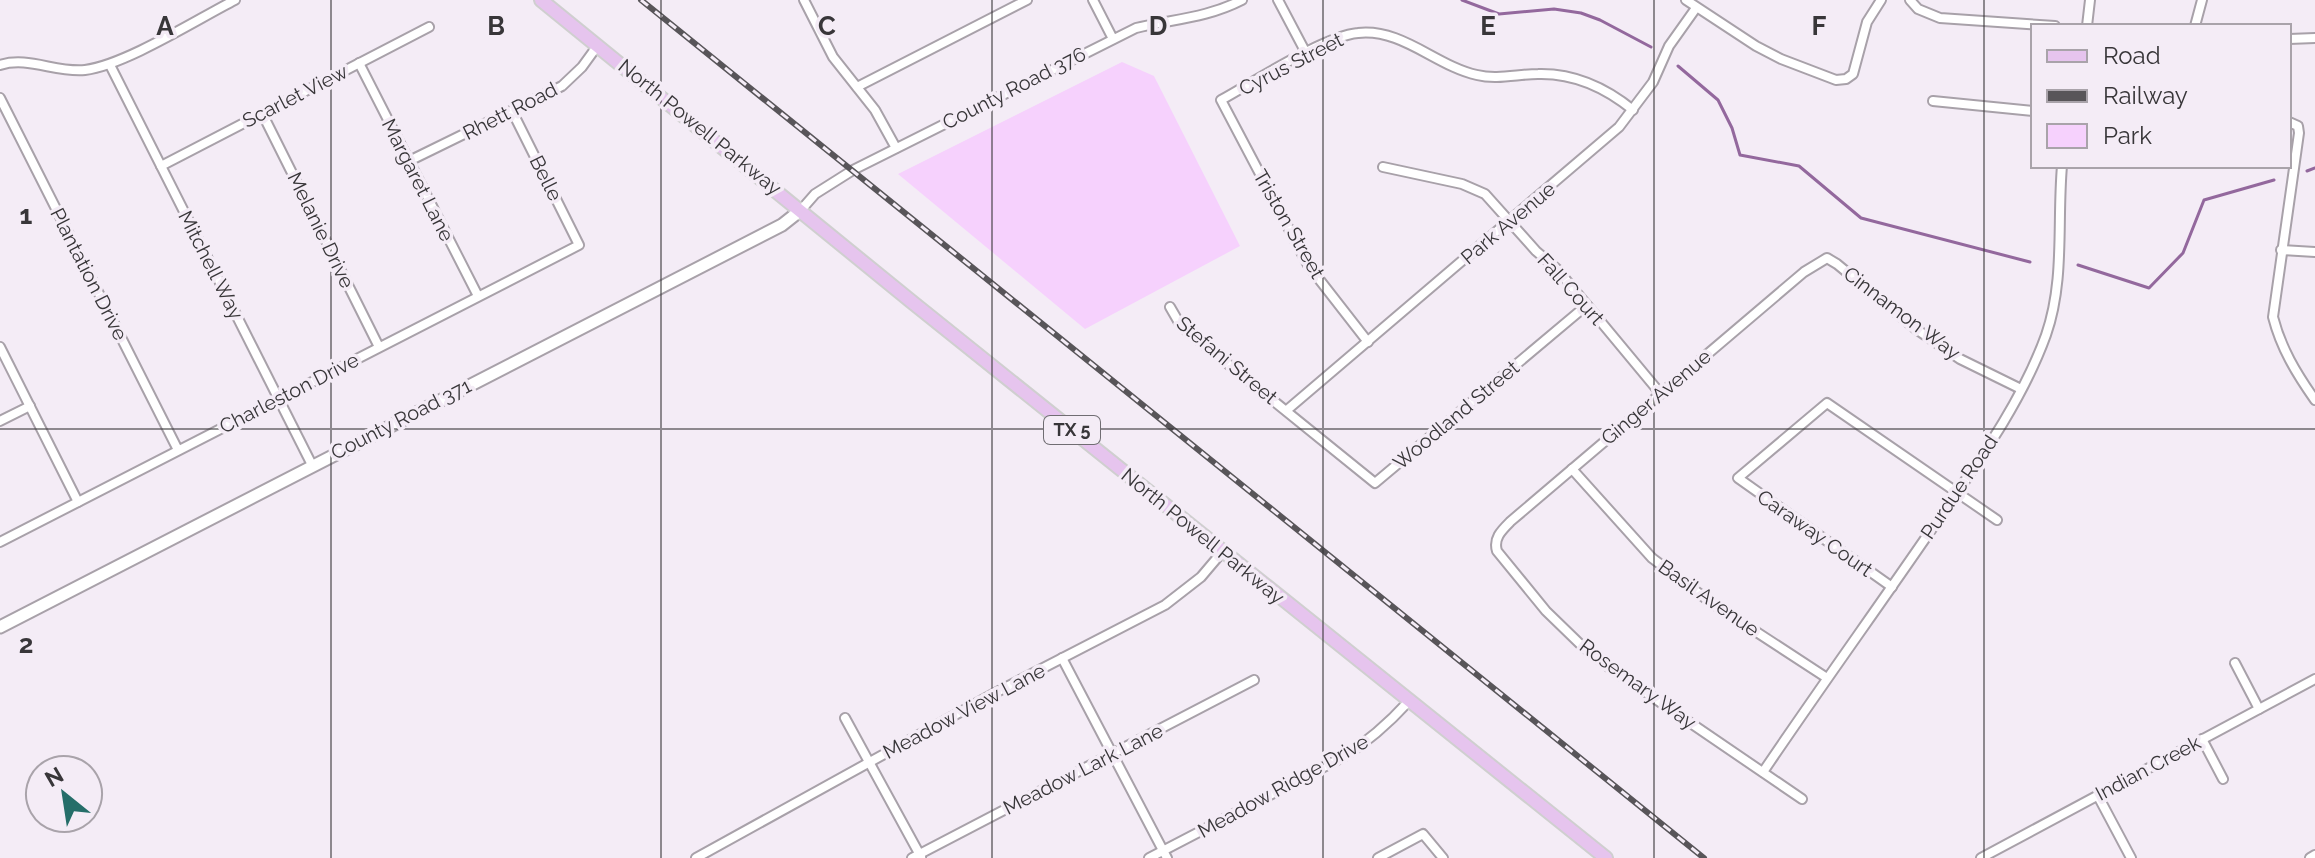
<svg xmlns="http://www.w3.org/2000/svg" width="2315" height="858" font-family="Raleway,sans-serif">
<rect width="100%" height="100%" fill="#f4ecf6"/>
<path fill="#f6d1fd" d="M1122,62L1154,76L1240,246L1085,329L898,174Z"/>
<g fill="none" stroke-linecap="round" stroke-linejoin="round">
<g stroke="#93689d" stroke-width="3">
<path d="M1462,0L1499,14L1554,9L1581,13L1600,20L1651,47"/>
<path d="M1678,66L1718,100L1732,128L1740,155L1799,166L1861,218L2030,262"/>
<path d="M2307,171L2315,168"/>
<path d="M2078,265L2149,288L2183,253L2204,200L2274,180"/>
</g>
<defs>
<g id="street">
<path d="M804,0L833,57L875,110L896,148"/>
<path d="M1093,0L1113,39"/>
<path d="M1278,0L1306,53"/>
<path d="M1686,0L1756,46L1781,59L1836,80L1846,79L1853,74L1867,22L1881,0"/>
<path d="M1910,0L1918,9L1940,18L2055,26"/>
<path d="M2087,26L2090,0"/>
<path d="M2195,26L2202,0"/>
<path d="M2289,39L2315,38"/>
<path d="M359,63L478,296"/>
<path d="M0,65C28,56 56,73 85,70C125,65 196,20 235,0"/>
<path d="M110,65L312,465"/>
<path d="M857,87L1027,0"/>
<path d="M0,98L178,450"/>
<path d="M1933,101L2033,111"/>
<path d="M262,113L379,347"/>
<path d="M2289,122L2298,126L2299,133L2273,317C2281,348 2296,373 2315,400"/>
<path d="M409,161L562,86L582,67L598,45"/>
<path d="M161,166L429,27"/>
<path d="M1383,167L1462,184L1485,194L1536,251L1557,269L1660,393"/>
<path d="M801,210L815,194L853,170L1136,28C1174,19 1207,18 1242,0"/>
<path d="M2281,250L2315,252"/>
<path d="M1170,307L1181,326L1375,483L1587,305"/>
<path d="M1368,342L1308,265L1221,100C1254,82 1324,36 1358,33C1402,28 1436,66 1477,75C1497,80 1518,74 1538,74C1573,73 1606,88 1633,110"/>
<path d="M0,347L78,502"/>
<path d="M1287,410L1619,127L1653,82L1669,46L1696,8"/>
<path d="M0,421L30,406"/>
<path d="M1572,469L1652,558L1709,601L1827,678"/>
<path d="M0,542L579,245L512,111"/>
<path d="M1892,587L1738,478L1827,403L1997,520"/>
<path d="M1062,658L1167,858"/>
<path d="M2235,663L2259,709"/>
<path d="M845,718L921,857"/>
<path d="M2202,739L2223,779"/>
<path d="M1763,772C1817,692 1874,613 1929,533C1972,470 2020,407 2046,335C2065,281 2057,222 2062,166"/>
<path d="M2098,796L2131,858"/>
<path d="M1802,799L1610,668L1580,644L1546,611L1497,551C1493,538 1502,530 1511,521L1804,272L1827,258L1837,264L1916,329L1960,359L2021,389"/>
<path d="M696,858L993,694L1165,605L1201,577L1223,551"/>
<path d="M912,858L1254,680"/>
<path d="M1149,858L1343,757C1369,741 1388,724 1409,701"/>
<path d="M1378,858L1423,834L1443,858"/>
<path d="M1981,858L2315,679"/>
<path d="M2310,858L2315,855"/>
</g>
<path id="secondary" d="M0,627L782,225L801,210"/>
<path id="primary" d="M541,0L912,302L1606,858"/>
</defs>
<use href="#street" stroke="#a8a1a9" stroke-width="12"/>
<use href="#secondary" stroke="#a8a1a9" stroke-width="15"/>
<use href="#primary" stroke="#cfcfcf" stroke-width="16"/>
<use href="#street" stroke="#fff" stroke-width="8"/>
<use href="#secondary" stroke="#fff" stroke-width="11"/>
<use href="#primary" stroke="#e6c4ee" stroke-width="12"/>
<defs>
<path id="rail" d="M641,0L1704,858"/>
</defs>
<use href="#rail" stroke="#585559" stroke-width="6"/>
<use href="#rail" stroke="#f4ecf6" stroke-width="3" stroke-dasharray="9" stroke-linecap="butt"/>
</g>
<path fill="none" stroke="#383639" stroke-width="2" stroke-opacity="0.55" d="M331,0V858M661,0V858M992,0V858M1323,0V858M1654,0V858M1984,0V858M0,429H2315"/>
<g text-anchor="middle" stroke-width="7" stroke-linejoin="round" paint-order="stroke">
<rect fill="#f4ecf6" stroke="#706d72" stroke-width="2" x="1044" y="416" width="56" height="28" rx="6"/>
<g font-size="18" font-weight="bold" fill="#383639">
<text x="1072" y="436">TX 5</text>
</g>
<g font-size="20" fill="#383639" stroke="#f4ecf6">
<text transform="translate(1291 64) rotate(-27)" y="7">Cyrus Street</text>
<text transform="translate(1014 88) rotate(-27)" y="7">County Road 376</text>
<text transform="translate(295 96) rotate(-27)" y="7">Scarlet View</text>
<text transform="translate(510 111) rotate(-27)" y="7">Rhett Road</text>
<text transform="translate(700 127) rotate(39)" y="7">North Powell Parkway</text>
<text transform="translate(546 178) rotate(63)" y="7">Belle</text>
<text transform="translate(418 180) rotate(63)" y="7">Margaret Lane</text>
<text transform="translate(1508 223) rotate(-40)" y="7">Park Avenue</text>
<text transform="translate(1289 224) rotate(60)" y="7">Triston Street</text>
<text transform="translate(321 230) rotate(64)" y="7">Melanie Drive</text>
<text transform="translate(211 265) rotate(63)" y="7">Mitchell Way</text>
<text transform="translate(89 274) rotate(63)" y="7">Plantation Drive</text>
<text transform="translate(1571 289) rotate(48)" y="7">Fall Court</text>
<text transform="translate(1902 313) rotate(37)" y="7">Cinnamon Way</text>
<text transform="translate(1227 360) rotate(40)" y="7">Stefani Street</text>
<text transform="translate(289 393) rotate(-27)" y="7">Charleston Drive</text>
<text transform="translate(1656 397) rotate(-40)" y="7">Ginger Avenue</text>
<text transform="translate(1456 415) rotate(-40)" y="7">Woodland Street</text>
<text transform="translate(401 419) rotate(-27)" y="7">County Road 371</text>
<text transform="translate(1959 487) rotate(-56)" y="7">Purdue Road</text>
<text transform="translate(1815 533) rotate(35)" y="7">Caraway Court</text>
<text transform="translate(1203 536) rotate(39)" y="7">North Powell Parkway</text>
<text transform="translate(1709 598) rotate(35)" y="7">Basil Avenue</text>
<text transform="translate(1638 684) rotate(36)" y="7">Rosemary Way</text>
<text transform="translate(964 711) rotate(-28)" y="7">Meadow View Lane</text>
<text transform="translate(2148 768) rotate(-28)" y="7">Indian Creek</text>
<text transform="translate(1083 769) rotate(-27)" y="7">Meadow Lark Lane</text>
<text transform="translate(1283 786) rotate(-29)" y="7">Meadow Ridge Drive</text>
</g>
</g>
<g font-size="26" text-anchor="middle" font-weight="bold" fill="#383639" stroke="#f4ecf6" stroke-width="7" stroke-linejoin="round" paint-order="stroke">
<text x="165" y="35">A</text>
<text x="496" y="35">B</text>
<text x="827" y="35">C</text>
<text x="1158" y="35">D</text>
<text x="1488" y="35">E</text>
<text x="1819" y="35">F</text>
<text x="26" y="224">1</text>
<text x="26" y="653">2</text>
</g>
<rect x="2031" y="24" width="260" height="144" fill="#f4ecf6" stroke="#a9a3aa" stroke-width="2"/>
<rect x="2047" y="50" width="40" height="12" fill="#e6c4ee" stroke="#a9a3aa" stroke-width="2"/>
<text x="2103" y="64" font-size="24" fill="#383639">Road</text>
<rect x="2047" y="90" width="40" height="12" fill="#585559" stroke="#a9a3aa" stroke-width="2"/>
<text x="2103" y="104" font-size="24" fill="#383639">Railway</text>
<rect x="2047" y="124" width="40" height="24" fill="#f6d1fd" stroke="#a9a3aa" stroke-width="2"/>
<text x="2103" y="144" font-size="24" fill="#383639">Park</text>
<g transform="translate(64 794) rotate(330)"><circle r="38" fill="#f4ecf6" stroke="#a9a3aa" stroke-width="2"/>
<path d="M0-6L14 30L0 20L-14 30Z" fill="#256e69"/>
<text y="-12" font-size="22" font-weight="bold" text-anchor="middle" fill="#383639">N</text>
</g>
</svg>
